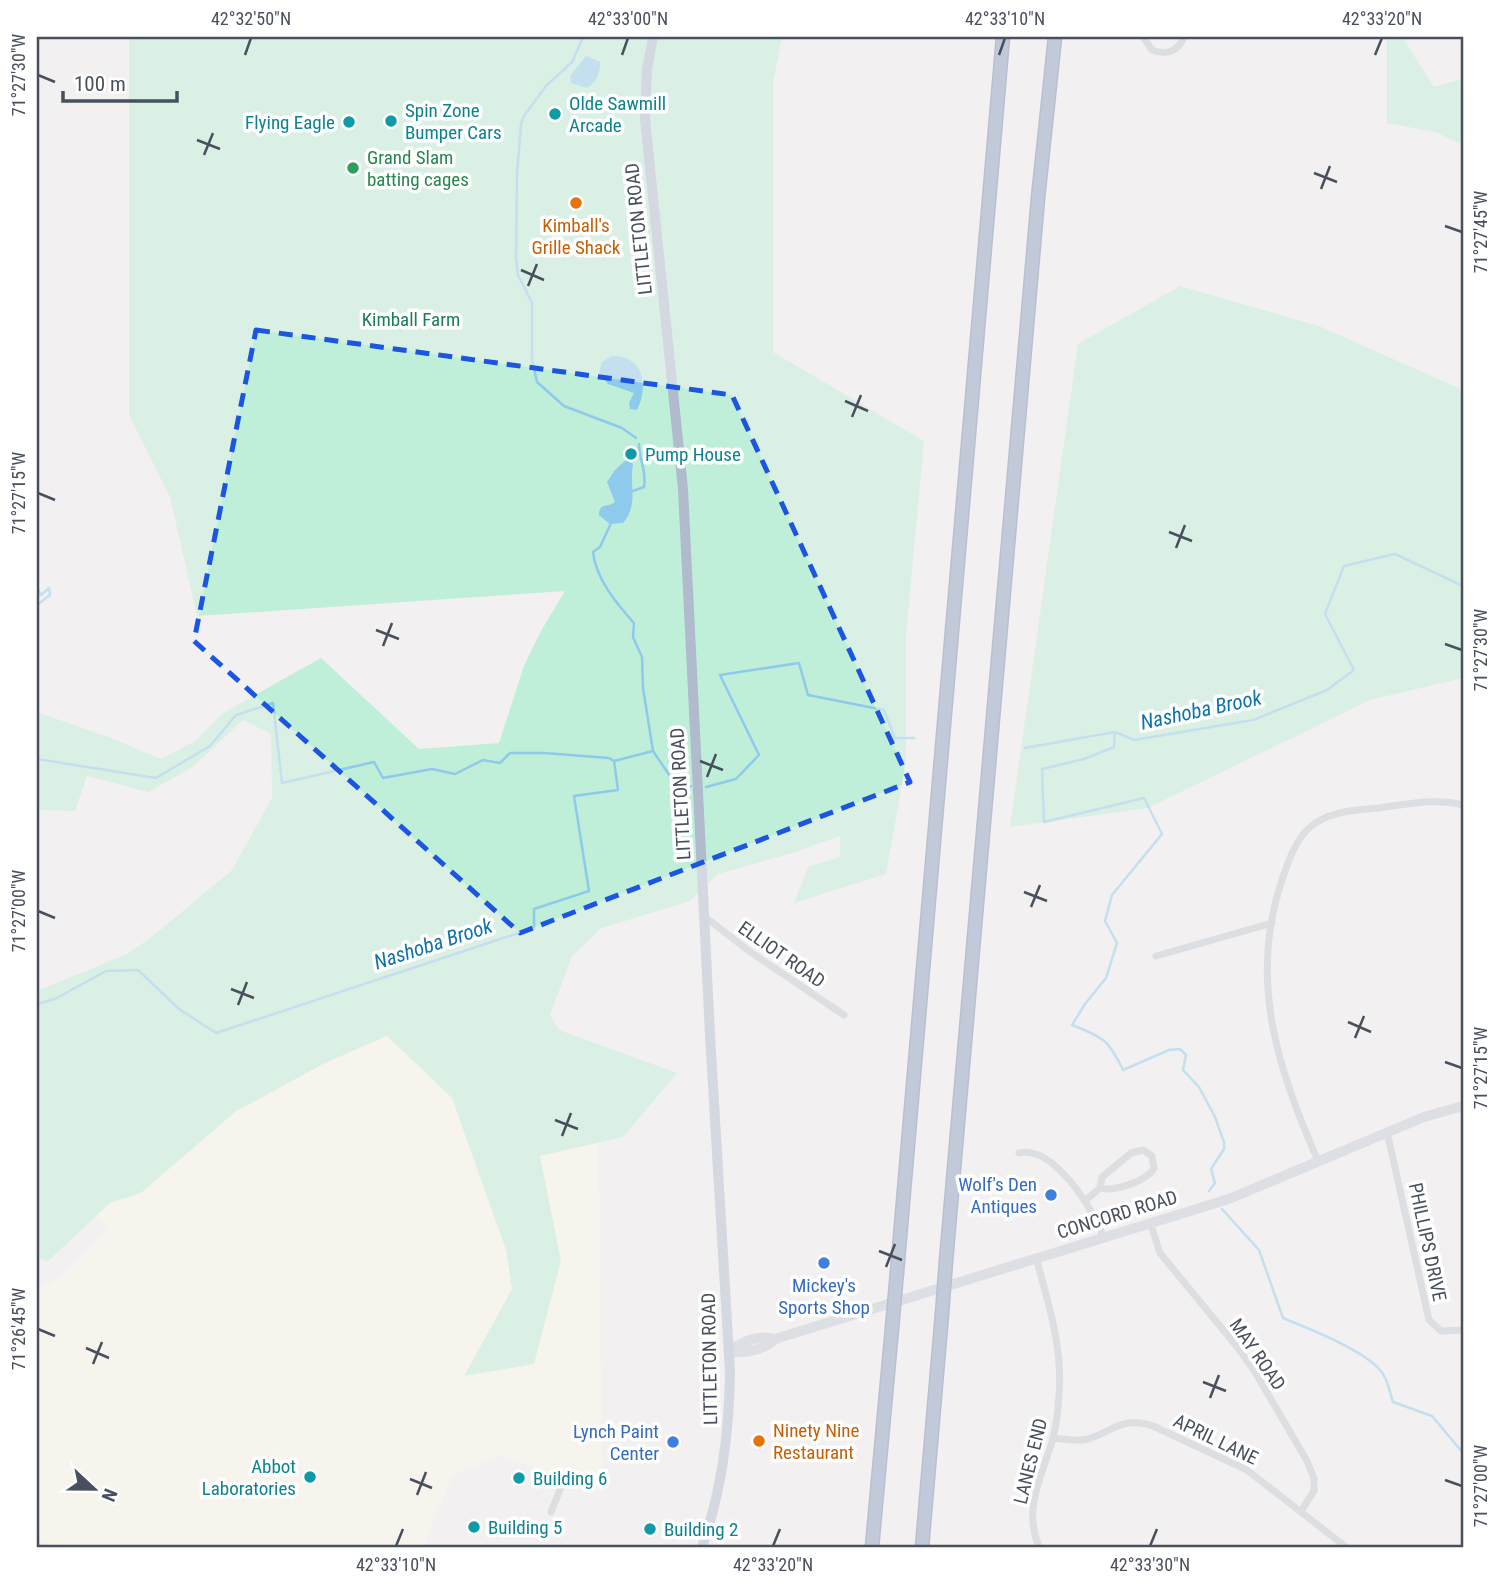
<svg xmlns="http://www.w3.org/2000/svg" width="1500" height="1584" font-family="'Roboto Condensed',sans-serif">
<rect width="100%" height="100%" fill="#f2f0f0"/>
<path fill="#fcf9ea" d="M542,951L531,1030L598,1062L602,1491L501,1456L453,1475L423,1547H55L37,1539V1290L62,1276L108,1228L82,1204L72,1177Z"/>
<g fill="#bfefd8">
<path d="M129,37H782L773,83V352L924,441L906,636V761L886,874L794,903L808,867L840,857V836L792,853L718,874L690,901L602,928L572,956L550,1015L559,1030L677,1073L623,1137L540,1156L561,1261L534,1364L464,1376L512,1289L506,1250L452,1098L387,1036L323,1064L235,1112L141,1193L110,1203L47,1262L37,1257V991L127,954L153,936L232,870L272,798L271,734L243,720L193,767L148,792L87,776L75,811L37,810V712L111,738L161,759L195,741L223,713L321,658L419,749L499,743L524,666L541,631L565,591L197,616L170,497L129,415Z"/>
<path d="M1387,37H1402L1434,87L1463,79V145L1435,132L1387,123Z"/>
<path d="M1180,286L1319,326L1463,390V678L1370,700L1148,808L1010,827L1078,344Z"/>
</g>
<g fill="#8dcaeb">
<path d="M586,56L600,62C600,75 597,81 587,88L571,83L570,76Z"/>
<path d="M612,356C644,355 649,387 637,410L630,409L629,403L634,393L608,384L599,373L602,362Z"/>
<path d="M626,460L633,464C629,484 639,505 623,523L610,524L599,515C599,502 608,508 615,502L607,482L615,470Z"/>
</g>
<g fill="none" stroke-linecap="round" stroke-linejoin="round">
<g stroke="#8dcaeb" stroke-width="2.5">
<path d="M583,37L572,62L546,86L524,116L521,124L517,174L516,258L518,275L532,303V359L537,382L564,406L622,428L636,438"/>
<path d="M630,492L644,487C647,471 639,460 639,444"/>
<path d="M612,521L600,547L593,552C596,579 616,603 634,623L633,637L642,657L643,688L653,751"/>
<path d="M37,588L41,595L49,588L50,595L37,605"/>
<path d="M1115,732L1114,747L1084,759L1042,769L1044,822L1144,798L1162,834L1112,895L1105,921L1117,943L1106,978L1085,1004L1072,1025C1103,1037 1109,1040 1123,1070L1169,1050L1180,1049L1186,1055L1183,1070L1199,1087L1215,1117L1224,1142V1149L1211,1169L1215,1183L1209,1191"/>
<path d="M1025,748L1115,732L1134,740L1253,720L1327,690L1354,670L1325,614L1344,566L1395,554L1463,586"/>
<path d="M37,759L156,778L210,746L236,715L273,703L282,783L374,762L383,778L432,769L455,774L483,760L500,763L510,753H544L609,758L614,761"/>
<path d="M706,787L736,779L759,755L720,675L799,663L808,695L884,710L895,738H914"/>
<path d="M37,1004L55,999L106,971L138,970L179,1009L216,1033L534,928V909L589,891L574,796L618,790L614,761L653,751L676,785L691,786"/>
<path d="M1222,1209L1259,1250L1283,1318C1307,1328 1373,1353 1384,1376C1389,1384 1390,1394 1393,1402L1432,1416L1463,1453"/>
</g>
<defs>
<g id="highway">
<path d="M946,1261L1038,198L1055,37"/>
<path d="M897,1272L1003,37"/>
<path d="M872,1547L892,1328"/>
<path d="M922,1547L942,1314"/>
</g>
</defs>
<use href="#highway" stroke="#7386aa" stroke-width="15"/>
<g stroke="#c1c8d1" stroke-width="7">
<path d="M1143,37L1152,50C1167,56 1178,51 1184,37"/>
<path d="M704,916L749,951L844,1015"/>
<path d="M1156,956L1272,923"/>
<path d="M1387,1132L1429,1320L1441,1331L1463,1330"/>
<path d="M1019,1153C1053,1145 1094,1209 1103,1237"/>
<path d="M1318,1161C1278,1069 1248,980 1282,880C1288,862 1295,841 1309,828C1327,811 1356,810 1379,808C1407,804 1435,798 1463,805"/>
<path d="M1085,1201L1100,1188C1114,1192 1147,1181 1154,1168L1152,1156L1143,1150L1131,1153L1102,1177L1100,1188"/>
<path d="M1150,1222L1160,1253L1238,1348L1255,1372L1307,1461L1314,1478V1491L1301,1511"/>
<path d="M1036,1257C1048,1303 1063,1347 1059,1395C1058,1413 1056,1431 1050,1448C1039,1482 1024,1511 1039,1547"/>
<path d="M1053,1438C1065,1439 1076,1442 1088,1439C1114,1431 1122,1416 1153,1426L1247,1470L1346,1547"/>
<path d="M551,1512L567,1472"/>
</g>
<g stroke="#c3cad8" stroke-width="10">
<path d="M729,1352C741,1342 759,1334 775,1339L1229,1199L1424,1117L1463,1106"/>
<path d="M729,1352C745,1353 763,1351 775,1339"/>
</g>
<path stroke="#b0bbce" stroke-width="10" d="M653,37L647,69L645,119L683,489L710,1035L730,1372C729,1433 722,1489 702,1547"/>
<use href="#highway" stroke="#889bbe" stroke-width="12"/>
<defs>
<g id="highway-bridge">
<path d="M942,1314L946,1261"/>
<path d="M892,1328L897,1272"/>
</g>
</defs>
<use href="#highway-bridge" stroke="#7386aa" stroke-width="15" stroke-linecap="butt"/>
<use href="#highway-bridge" stroke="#889bbe" stroke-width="12"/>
</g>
<path d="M0 0H1500V1584H0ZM256,330L732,395L910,782L520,933L194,641Z" fill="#f2f0f0" fill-opacity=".55" fill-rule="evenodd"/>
<path fill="none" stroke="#1b55e1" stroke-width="5" stroke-dasharray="14 9" stroke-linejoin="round" d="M256,330L732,395L910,782L520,933L194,641Z"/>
<path fill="none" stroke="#48505d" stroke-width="2.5" d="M245,55L251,38M622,55L628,38M999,55L1005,38M1375,55L1382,38M38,75L55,82M197,140L220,149M204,155L213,133M1314,173L1337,182M1321,189L1330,166M1445,226L1462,232M521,270L544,280M528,286L537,264M845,401L868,411M852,417L861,395M38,493L55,500M1169,532L1192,541M1176,548L1185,525M376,630L399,639M1445,644L1462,650M383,646L392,623M700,761L723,770M707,777L716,754M1024,892L1047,901M1031,907L1040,885M38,911L55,918M231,989L254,998M238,1005L247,982M1348,1022L1371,1032M1355,1038L1364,1016M1445,1062L1462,1068M555,1120L578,1129M562,1136L571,1113M879,1251L902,1260M886,1267L895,1244M38,1329L55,1336M86,1348L109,1358M93,1364L102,1342M1203,1382L1226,1391M1210,1398L1219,1375M410,1479L432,1488M1445,1480L1462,1486M417,1495L426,1472M396,1546L403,1529M773,1546L780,1529M1150,1546L1157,1529"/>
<g fill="#0f9aa8" stroke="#fff" stroke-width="2.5">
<circle cx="555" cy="114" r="7"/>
<circle cx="391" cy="121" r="7"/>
<circle cx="349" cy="122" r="7"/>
<circle cx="631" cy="454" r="7"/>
<circle cx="310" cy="1477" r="7"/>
<circle cx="519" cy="1478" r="7"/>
<circle cx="474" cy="1527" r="7"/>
<circle cx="650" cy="1529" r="7"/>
</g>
<circle fill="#2e9e5b" stroke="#fff" stroke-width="2.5" cx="353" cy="168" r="7"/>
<g fill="#e8710a" stroke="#fff" stroke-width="2.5">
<circle cx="576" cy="203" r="7"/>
<circle cx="759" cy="1441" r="7"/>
</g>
<g fill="#3f7fe0" stroke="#fff" stroke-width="2.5">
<circle cx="1051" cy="1195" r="7"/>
<circle cx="824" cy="1263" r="7"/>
<circle cx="673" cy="1442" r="7"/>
</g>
<g text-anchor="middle" stroke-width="7" stroke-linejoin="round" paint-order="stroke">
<g font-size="19" fill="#0d838f" stroke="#fff" text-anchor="start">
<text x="569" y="110">Olde Sawmill<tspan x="569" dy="22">Arcade</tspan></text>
<text x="405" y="117">Spin Zone<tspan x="405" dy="22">Bumper Cars</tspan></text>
<text x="335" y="129" text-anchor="end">Flying Eagle</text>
<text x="645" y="461">Pump House</text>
<text x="296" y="1473" text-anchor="end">Abbot<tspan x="296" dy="22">Laboratories</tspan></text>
<text x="533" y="1485">Building 6</text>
<text x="488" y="1534">Building 5</text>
<text x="664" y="1536">Building 2</text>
</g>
<g font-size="19" fill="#27864d" stroke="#fff" text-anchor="start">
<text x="367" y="164">Grand Slam<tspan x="367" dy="22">batting cages</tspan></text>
</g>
<g font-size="19" fill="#c56008" stroke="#fff">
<text x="576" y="232">Kimball's<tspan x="576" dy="22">Grille Shack</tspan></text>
<text x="773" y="1437" text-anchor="start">Ninety Nine<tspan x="773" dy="22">Restaurant</tspan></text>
</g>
<g font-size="19" fill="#48505d" stroke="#fff">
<text transform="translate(638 229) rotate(-96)" y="7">LITTLETON ROAD</text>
<text transform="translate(680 794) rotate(-93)" y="7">LITTLETON ROAD</text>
<text transform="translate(782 954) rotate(35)" y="7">ELLIOT ROAD</text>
<text transform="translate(1117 1214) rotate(-17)" y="7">CONCORD ROAD</text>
<text transform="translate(1428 1242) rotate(78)" y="7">PHILLIPS DRIVE</text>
<text transform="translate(1258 1354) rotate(55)" y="7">MAY ROAD</text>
<text transform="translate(709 1359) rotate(-91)" y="7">LITTLETON ROAD</text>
<text transform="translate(1216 1439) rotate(26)" y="7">APRIL LANE</text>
<text transform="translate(1030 1461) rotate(-76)" y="7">LANES END</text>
</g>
<g font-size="19" fill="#187f5a" stroke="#fff">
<text x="411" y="326">Kimball Farm</text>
</g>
<g font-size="19" fill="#366cbe" stroke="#fff" text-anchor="end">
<text x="1037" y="1191">Wolf's Den<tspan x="1037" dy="22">Antiques</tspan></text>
<text x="824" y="1292" text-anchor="middle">Mickey's<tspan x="824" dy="22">Sports Shop</tspan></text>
<text x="659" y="1438">Lynch Paint<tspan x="659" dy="22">Center</tspan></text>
</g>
<g font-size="21" font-style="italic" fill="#0e73aa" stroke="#fff">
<text transform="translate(1201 710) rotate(-12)" y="7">Nashoba Brook</text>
<text transform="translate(433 944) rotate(-18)" y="7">Nashoba Brook</text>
</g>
</g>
<rect width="1500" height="1584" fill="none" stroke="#ffffff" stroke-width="77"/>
<g transform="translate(94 1489) rotate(112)" stroke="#ffffff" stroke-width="5" paint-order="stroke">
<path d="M0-5L12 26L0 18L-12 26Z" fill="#48505d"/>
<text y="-10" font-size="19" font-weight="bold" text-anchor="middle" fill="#48505d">N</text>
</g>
<path d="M63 91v10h114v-10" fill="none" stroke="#48505d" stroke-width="3.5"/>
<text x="74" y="91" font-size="21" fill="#48505d" stroke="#ffffff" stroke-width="5" paint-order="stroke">100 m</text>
<rect x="38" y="38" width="1424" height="1508" fill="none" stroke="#48505d" stroke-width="2.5"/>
<g font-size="18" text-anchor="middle" fill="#48505d">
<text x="251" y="25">42°32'50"N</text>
<text x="628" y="25">42°33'00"N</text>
<text x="1005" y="25">42°33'10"N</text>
<text x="1382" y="25">42°33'20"N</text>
<text transform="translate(19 75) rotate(-90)" y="6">71°27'30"W</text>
<text transform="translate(1481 232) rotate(-90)" y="6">71°27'45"W</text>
<text transform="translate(19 493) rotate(-90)" y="6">71°27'15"W</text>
<text transform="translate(1481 650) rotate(-90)" y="6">71°27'30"W</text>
<text transform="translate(19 911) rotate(-90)" y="6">71°27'00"W</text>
<text transform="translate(1481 1068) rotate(-90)" y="6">71°27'15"W</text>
<text transform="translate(19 1329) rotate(-90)" y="6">71°26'45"W</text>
<text transform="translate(1481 1486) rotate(-90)" y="6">71°27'00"W</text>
<text x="396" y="1571">42°33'10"N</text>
<text x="773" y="1571">42°33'20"N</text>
<text x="1150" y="1571">42°33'30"N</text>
</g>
</svg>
